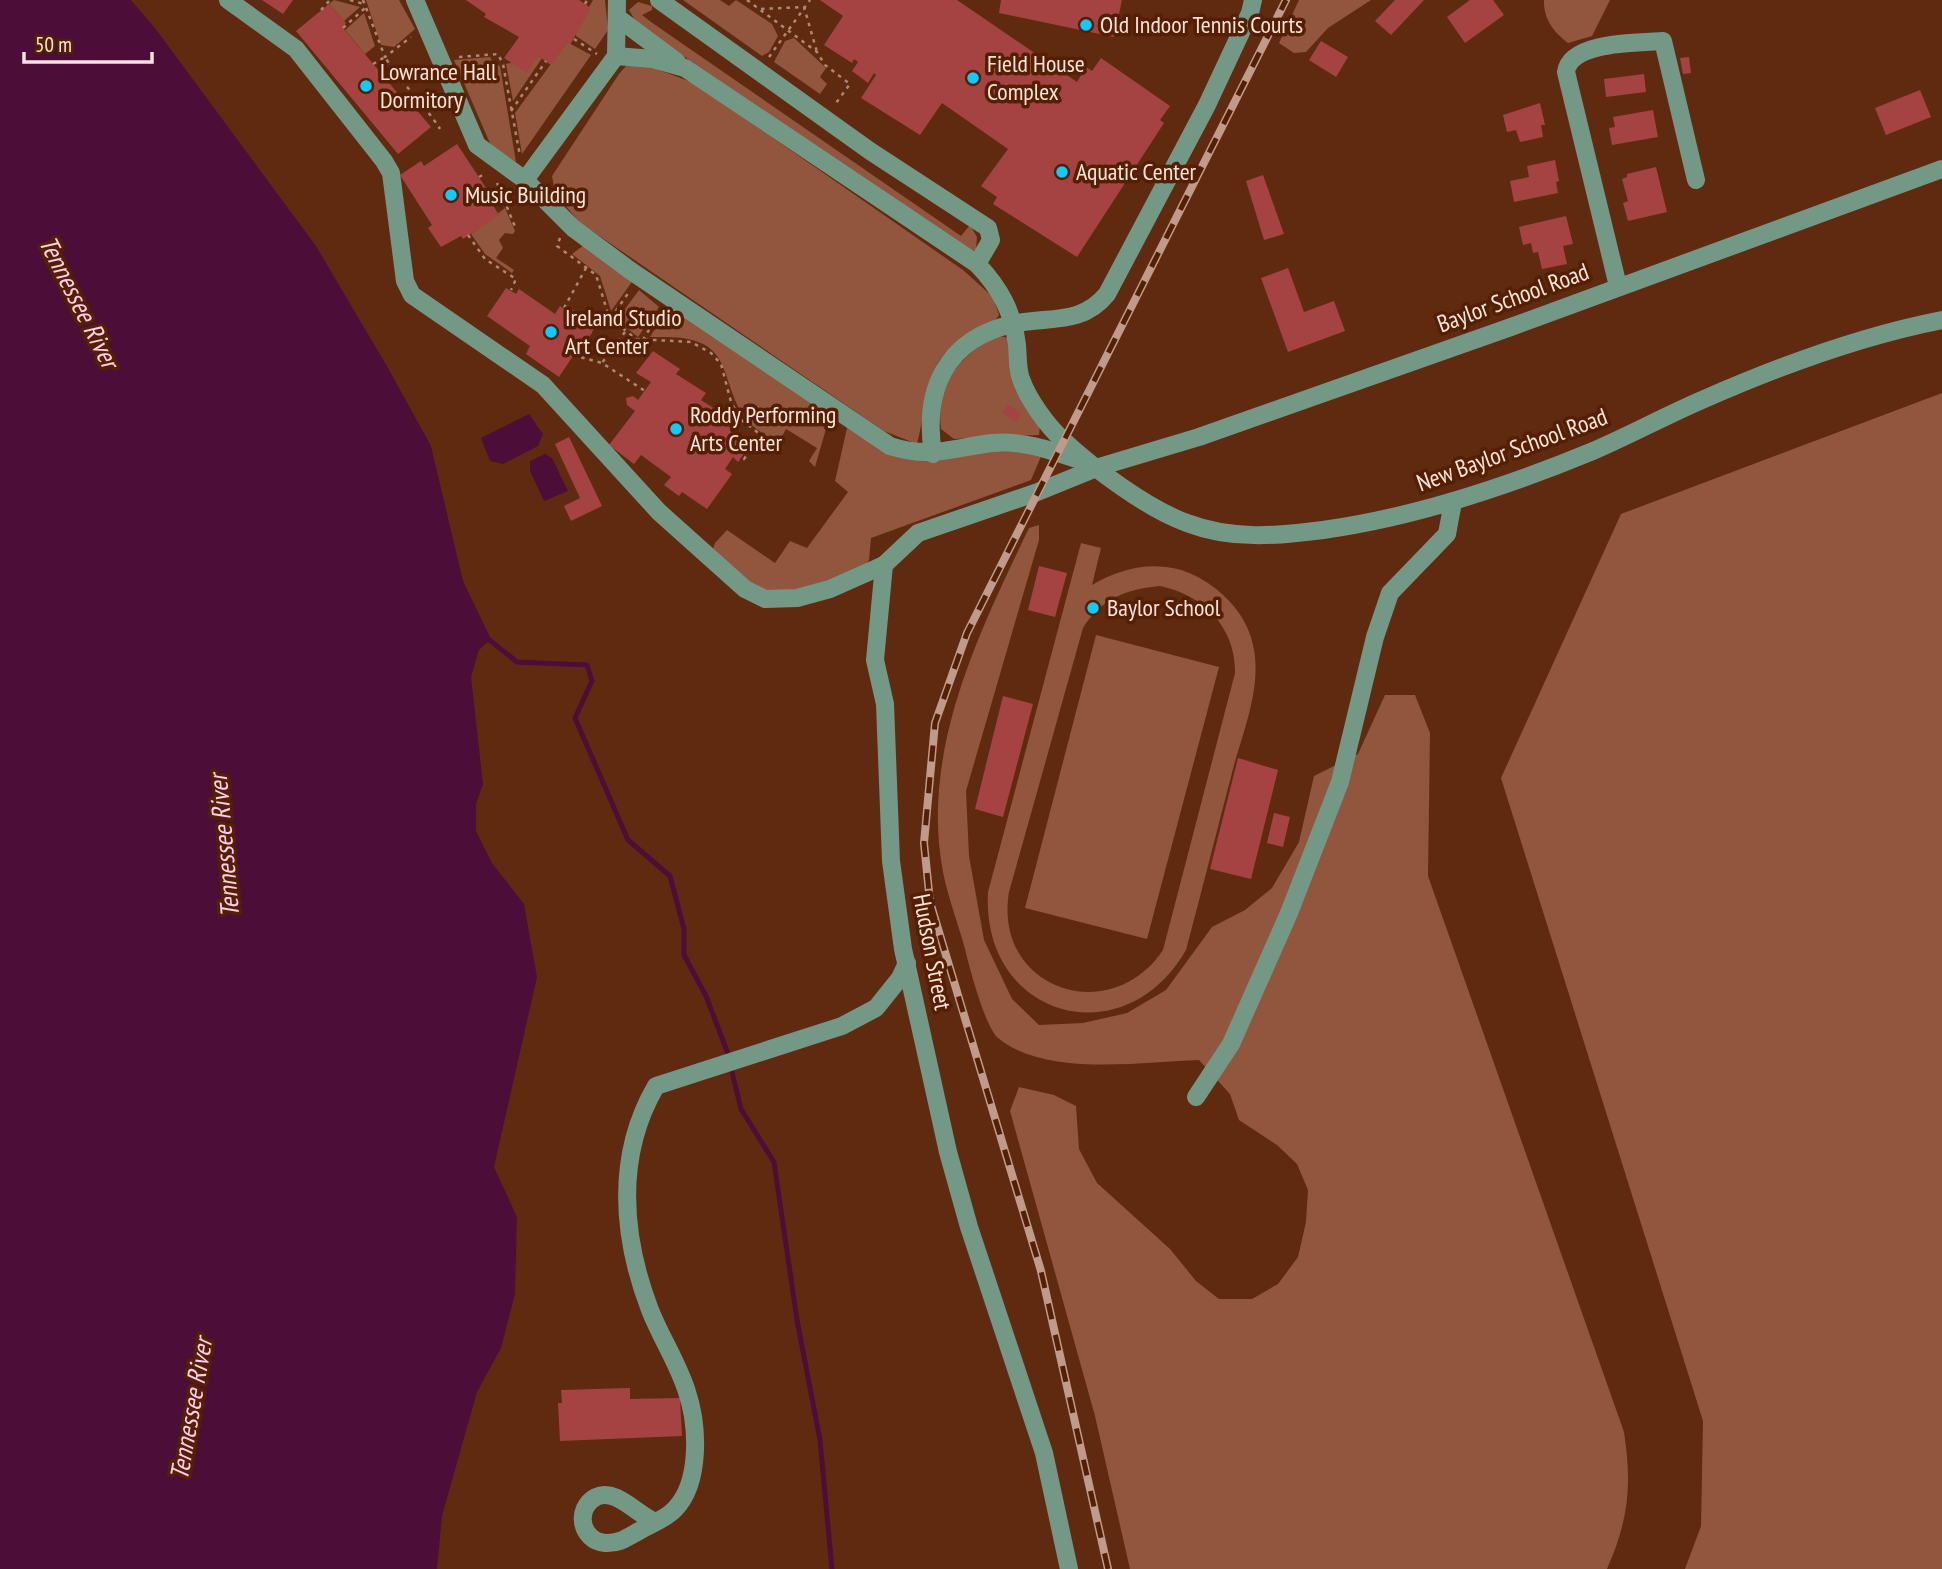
<svg xmlns="http://www.w3.org/2000/svg" width="1942" height="1569" font-family="'PT Sans Narrow',sans-serif">
<rect width="100%" height="100%" fill="#602a11"/>
<g fill="#91563d" fill-rule="evenodd">
<path d="M334,0L360,7L344,21L329,4Z"/>
<path d="M366,0H399L415,29L394,47L381,45Z"/>
<path d="M593,0H605L608,30L595,49L576,36V31Z"/>
<path d="M683,0H720L729,6L736,0L772,24L778,36L769,52L762,56Z"/>
<path d="M1299,0H1371L1328,28L1306,52L1294,53L1279,43Z"/>
<path d="M1544,0H1610L1592,36L1568,43C1554,33 1543,18 1544,0Z"/>
<path d="M638,2L652,6V10L642,15L651,22L961,236L970,225L977,237L976,249L970,253L637,24L629,10Z"/>
<path d="M364,13L375,46L365,54L345,30Z"/>
<path d="M794,38L826,68L820,77L827,84L820,94L774,62L785,41Z"/>
<path d="M567,42L591,55L522,154L515,113Z"/>
<path d="M538,56L542,58L513,101L506,64Z"/>
<path d="M490,57L493,63L500,66L516,162L492,148L454,60Z"/>
<path d="M643,64L694,83L963,270L993,297L999,315C990,329 973,332 959,341C923,364 927,408 917,444L884,431L579,222L555,193L552,176L619,74L626,66Z"/>
<path d="M505,208L515,231L513,234L505,233L499,240L503,248L496,258L514,270L512,273L485,254L471,234Z"/>
<path d="M584,245L634,279L611,311L600,276L572,254Z"/>
<path d="M639,290L659,307L638,337L617,320Z"/>
<path d="M671,304L830,415L815,467L809,461L817,448L786,429L780,440C772,440 767,436 761,432C722,406 735,360 703,344C687,336 668,337 650,337Z"/>
<path d="M1000,336L1008,338L1040,425L1039,435L954,439L941,429C935,386 961,351 1000,336Z"/>
<path d="M1942,393V1569H1685L1701,1526L1703,1421L1501,778L1621,514Z"/>
<path d="M847,428L869,441L1042,454L1031,480L871,538L869,560L864,567C789,596 776,612 712,552L715,543L727,530L775,563L790,541L807,548L848,492L835,481Z"/>
<path d="M1039,525V540L966,791L969,856L984,940L1012,999L1039,1025L1083,1023L1127,1013L1166,990L1212,927L1245,910L1272,888L1299,842L1314,776L1358,754L1385,695H1415L1430,733L1428,876L1624,1432C1632,1485 1629,1519 1607,1569H1130L1095,1416L1010,1111L1019,1087L1054,1095L1076,1106L1079,1149L1097,1183L1170,1249L1196,1281L1219,1299H1252L1278,1284L1298,1257L1306,1222L1308,1190L1297,1164L1277,1145L1239,1120L1230,1094L1199,1060C1141,1062 1045,1077 998,1038C985,1027 969,966 965,949C958,923 948,898 943,872C920,751 979,633 1029,528Z"/>
<path d="M1081,543L1101,548L1092,585C1123,566 1163,558 1198,577C1225,592 1249,617 1254,650C1261,689 1243,732 1233,769C1217,830 1202,890 1186,950C1124,1058 981,1018 988,892ZM1160,586C1203,595 1236,627 1235,673L1163,950C1110,1029 993,989 1009,892L1083,628C1101,599 1126,589 1160,586Z"/>
<path d="M1096,635L1219,667L1147,939L1025,908Z"/>
</g>
<g fill="#4c0e38">
<path d="M0,0H131L155,28L316,246L388,368L431,446L463,581L491,639L479,650L471,677L483,784L476,804V831L492,863L524,904L537,977L494,1167L517,1217L515,1294L501,1348L477,1392L442,1516L437,1569H0Z"/>
<path d="M529,414L543,434L538,446L503,464L490,461L481,438Z"/>
<path d="M545,454L552,458L568,491L544,501L530,471V461Z"/>
</g>
<g fill="none" stroke-linecap="round" stroke-linejoin="round">
<path stroke="#4c0e38" stroke-width="5" d="M487,638L517,662L587,665L592,681L575,718L628,840L670,876L684,929V955L706,996L727,1051L741,1109L774,1162L797,1320L820,1440L832,1569"/>
</g>
<g fill="#a54342">
<path d="M262,0H293L283,14Z"/>
<path d="M466,0H579L591,8L570,45L567,42L551,65L538,56L527,73L504,58L519,37L484,17L486,14Z"/>
<path d="M820,0H957L1077,82L1086,67L1092,71L1101,58L1170,106L1160,120L1164,123L1077,257L993,204L997,197L981,186L1008,149L942,103L920,135L861,98L876,75L874,73L868,83L852,71L858,62L854,59L852,63L824,45L843,16Z"/>
<path d="M1001,0H1122L1114,37L999,13Z"/>
<path d="M1395,0H1424L1391,35L1375,21Z"/>
<path d="M1470,0H1493L1504,15L1465,43L1447,17Z"/>
<path d="M329,4L346,23L343,28L411,109L414,107L431,127L398,154L296,31Z"/>
<path d="M1321,41L1348,57L1336,77L1309,60Z"/>
<path d="M1689,57L1691,73L1683,74L1680,58Z"/>
<path d="M1644,74L1646,92L1606,97L1604,79Z"/>
<path d="M1920,90L1931,117L1886,135L1875,108Z"/>
<path d="M1540,103L1545,125H1541L1543,137L1520,142L1516,130L1507,132L1503,115Z"/>
<path d="M1653,110L1658,137L1612,145L1609,128L1615,127L1613,117Z"/>
<path d="M457,144L490,194L487,196L499,215L463,239L461,236L441,247L428,228L432,225L400,175L421,161L424,166Z"/>
<path d="M1555,160L1559,181L1556,182L1558,193L1514,202L1510,181L1529,177L1527,166Z"/>
<path d="M1656,167L1667,212L1628,221L1623,203L1628,201L1622,179L1627,177V174Z"/>
<path d="M1263,175L1284,234L1264,240L1246,181Z"/>
<path d="M1566,216L1573,244L1563,246L1567,264L1542,269L1538,252L1533,253L1531,243L1523,245L1519,227Z"/>
<path d="M1288,268L1304,312L1334,301L1345,331L1288,352L1261,278Z"/>
<path d="M506,288L516,294L519,289L555,314L560,306L567,311L569,307L595,324L592,333L581,348L579,347L559,377L526,354L530,346L487,316Z"/>
<path d="M653,351L680,369L676,374L706,393L701,400L715,409L713,413L733,427L730,431L746,442L742,449L745,452L738,462L733,457L725,469L732,474L707,509L682,492L679,496L664,485L671,477L641,455L634,464L609,445L635,411L627,405L626,398L633,396L638,400L651,382L636,373Z"/>
<path d="M1008,405L1021,413L1016,422L1002,413Z"/>
<path d="M569,437L602,506L571,521L564,506L580,498L555,444Z"/>
<path d="M1039,566L1067,573L1055,617L1028,610Z"/>
<path d="M1003,696L1033,704L1003,817L975,809Z"/>
<path d="M1238,758L1278,770L1251,879L1210,869Z"/>
<path d="M1274,813L1290,817L1283,847L1267,843Z"/>
<path d="M630,1388V1399L680,1398L682,1436L560,1441L558,1403H562L561,1390Z"/>
</g>
<g fill="none" stroke-linecap="round" stroke-linejoin="round">
<g stroke="#af8776" stroke-width="2.5" stroke-dasharray="3.5 5" stroke-linecap="butt">
<path d="M350,0L364,4"/>
<path d="M363,0L385,57L411,37"/>
<path d="M747,0L817,52L825,65L850,84L836,103"/>
<path d="M585,4L587,0"/>
<path d="M761,9L804,7L817,52"/>
<path d="M321,10L330,0"/>
<path d="M343,28L365,8"/>
<path d="M574,39L597,54"/>
<path d="M459,57L498,54L503,64L520,156"/>
<path d="M769,57L810,0"/>
<path d="M373,64L385,57C401,84 424,103 440,129"/>
<path d="M511,111L546,61"/>
<path d="M479,177L486,173"/>
<path d="M497,183L516,229"/>
<path d="M468,235L485,259L516,279L511,290"/>
<path d="M560,238L557,246L596,275L609,317L636,339L691,342L711,353L721,364L731,402L740,419L761,435L744,459L742,457"/>
<path d="M564,308L586,268"/>
<path d="M611,318L629,292"/>
<path d="M625,332L602,363L645,391"/>
<path d="M643,340L659,313"/>
<path d="M573,355L602,363"/>
</g>
<g stroke="#749886" stroke-width="18">
<path d="M228,0L296,49L384,161L391,173L405,281L412,295L543,385L659,512L745,589L765,599L797,598L830,589L884,565"/>
<path d="M415,0L477,145L525,180L573,228L631,271L890,446C930,459 952,448 992,443C1024,440 1053,451 1082,461"/>
<path d="M659,0L870,151L988,228L991,240L977,264"/>
<path d="M618,18L677,62"/>
<path d="M616,56L653,59L685,68L977,264C1000,288 1013,312 1017,345C1018,355 1017,369 1021,379C1028,399 1047,426 1063,440C1094,469 1148,509 1187,523C1231,540 1278,536 1323,530C1416,517 1506,487 1593,451C1630,435 1665,416 1702,400C1779,366 1860,336 1942,320"/>
<path d="M525,180L616,56L617,0"/>
<path d="M1618,286L1566,72C1570,41 1638,43 1663,41L1696,180"/>
<path d="M933,454C923,391 945,339 1013,324C1048,316 1081,326 1107,294L1207,105L1250,13L1253,0"/>
<path d="M1196,1097L1231,1044L1289,913L1340,782L1375,637L1390,593L1447,534L1453,502"/>
<path d="M656,1522C638,1516 616,1487 596,1497C574,1509 581,1541 605,1543C619,1544 628,1537 639,1531C651,1524 666,1519 675,1509C701,1482 698,1425 687,1392C678,1363 661,1338 650,1310C622,1237 615,1156 656,1086L842,1026L876,1008L900,978L907,963"/>
<path d="M1069,1569L1044,1453L969,1227L948,1152L903,949L891,861L885,704L875,660L884,565L918,533L1035,493L1099,467L1199,437L1511,327L1942,169"/>
</g>
<defs>
<path id="rail" d="M1108,1569L1041,1271L930,902L924,843L935,723L967,633L1286,0"/>
</defs>
<use href="#rail" stroke="#c09b8b" stroke-width="8"/>
<use href="#rail" stroke="#541f05" stroke-width="5" stroke-dasharray="16" stroke-linecap="butt"/>
</g>
<g fill="#10cafa" stroke="#541f05" stroke-width="2.5">
<circle cx="1086" cy="25" r="7"/>
<circle cx="973" cy="78" r="7"/>
<circle cx="366" cy="86" r="7"/>
<circle cx="1062" cy="172" r="7"/>
<circle cx="451" cy="195" r="7"/>
<circle cx="551" cy="332" r="7"/>
<circle cx="676" cy="429" r="7"/>
<circle cx="1093" cy="608" r="7"/>
</g>
<g text-anchor="middle" stroke-width="7" stroke-linejoin="round" paint-order="stroke">
<g font-size="24" fill="#fde3d8" stroke="#541f05" text-anchor="start">
<text x="1100" y="33">Old Indoor Tennis Courts</text>
<text x="987" y="72">Field House<tspan x="987" dy="28">Complex</tspan></text>
<text x="380" y="80">Lowrance Hall<tspan x="380" dy="28">Dormitory</tspan></text>
<text x="1076" y="180">Aquatic Center</text>
<text x="465" y="203">Music Building</text>
<text x="565" y="326">Ireland Studio<tspan x="565" dy="28">Art Center</tspan></text>
<text x="690" y="423">Roddy Performing<tspan x="690" dy="28">Arts Center</tspan></text>
<text x="1107" y="616">Baylor School</text>
</g>
<g font-size="24" fill="#fde3d8" stroke="#541f05">
<text transform="translate(1513 298) rotate(-20)" y="8">Baylor School Road</text>
<text transform="translate(1512 450) rotate(-20)" y="8">New Baylor School Road</text>
<text transform="translate(932 952) rotate(79)" y="8">Hudson Street</text>
</g>
<g font-size="26" font-style="italic" fill="#ffcfea" stroke="#541f05">
<text transform="translate(79 302) rotate(63)" y="9">Tennessee River</text>
<text transform="translate(224 846) rotate(-95)" y="9">Tennessee River</text>
<text transform="translate(191 1409) rotate(-80)" y="9">Tennessee River</text>
</g>
</g>
<path d="M24 52v10h128v-10" fill="none" stroke="#fde3d8" stroke-width="3.5"/>
<text x="35" y="52" font-size="21" fill="#fde3d8" stroke="#541f05" stroke-width="5" paint-order="stroke">50 m</text>
</svg>
